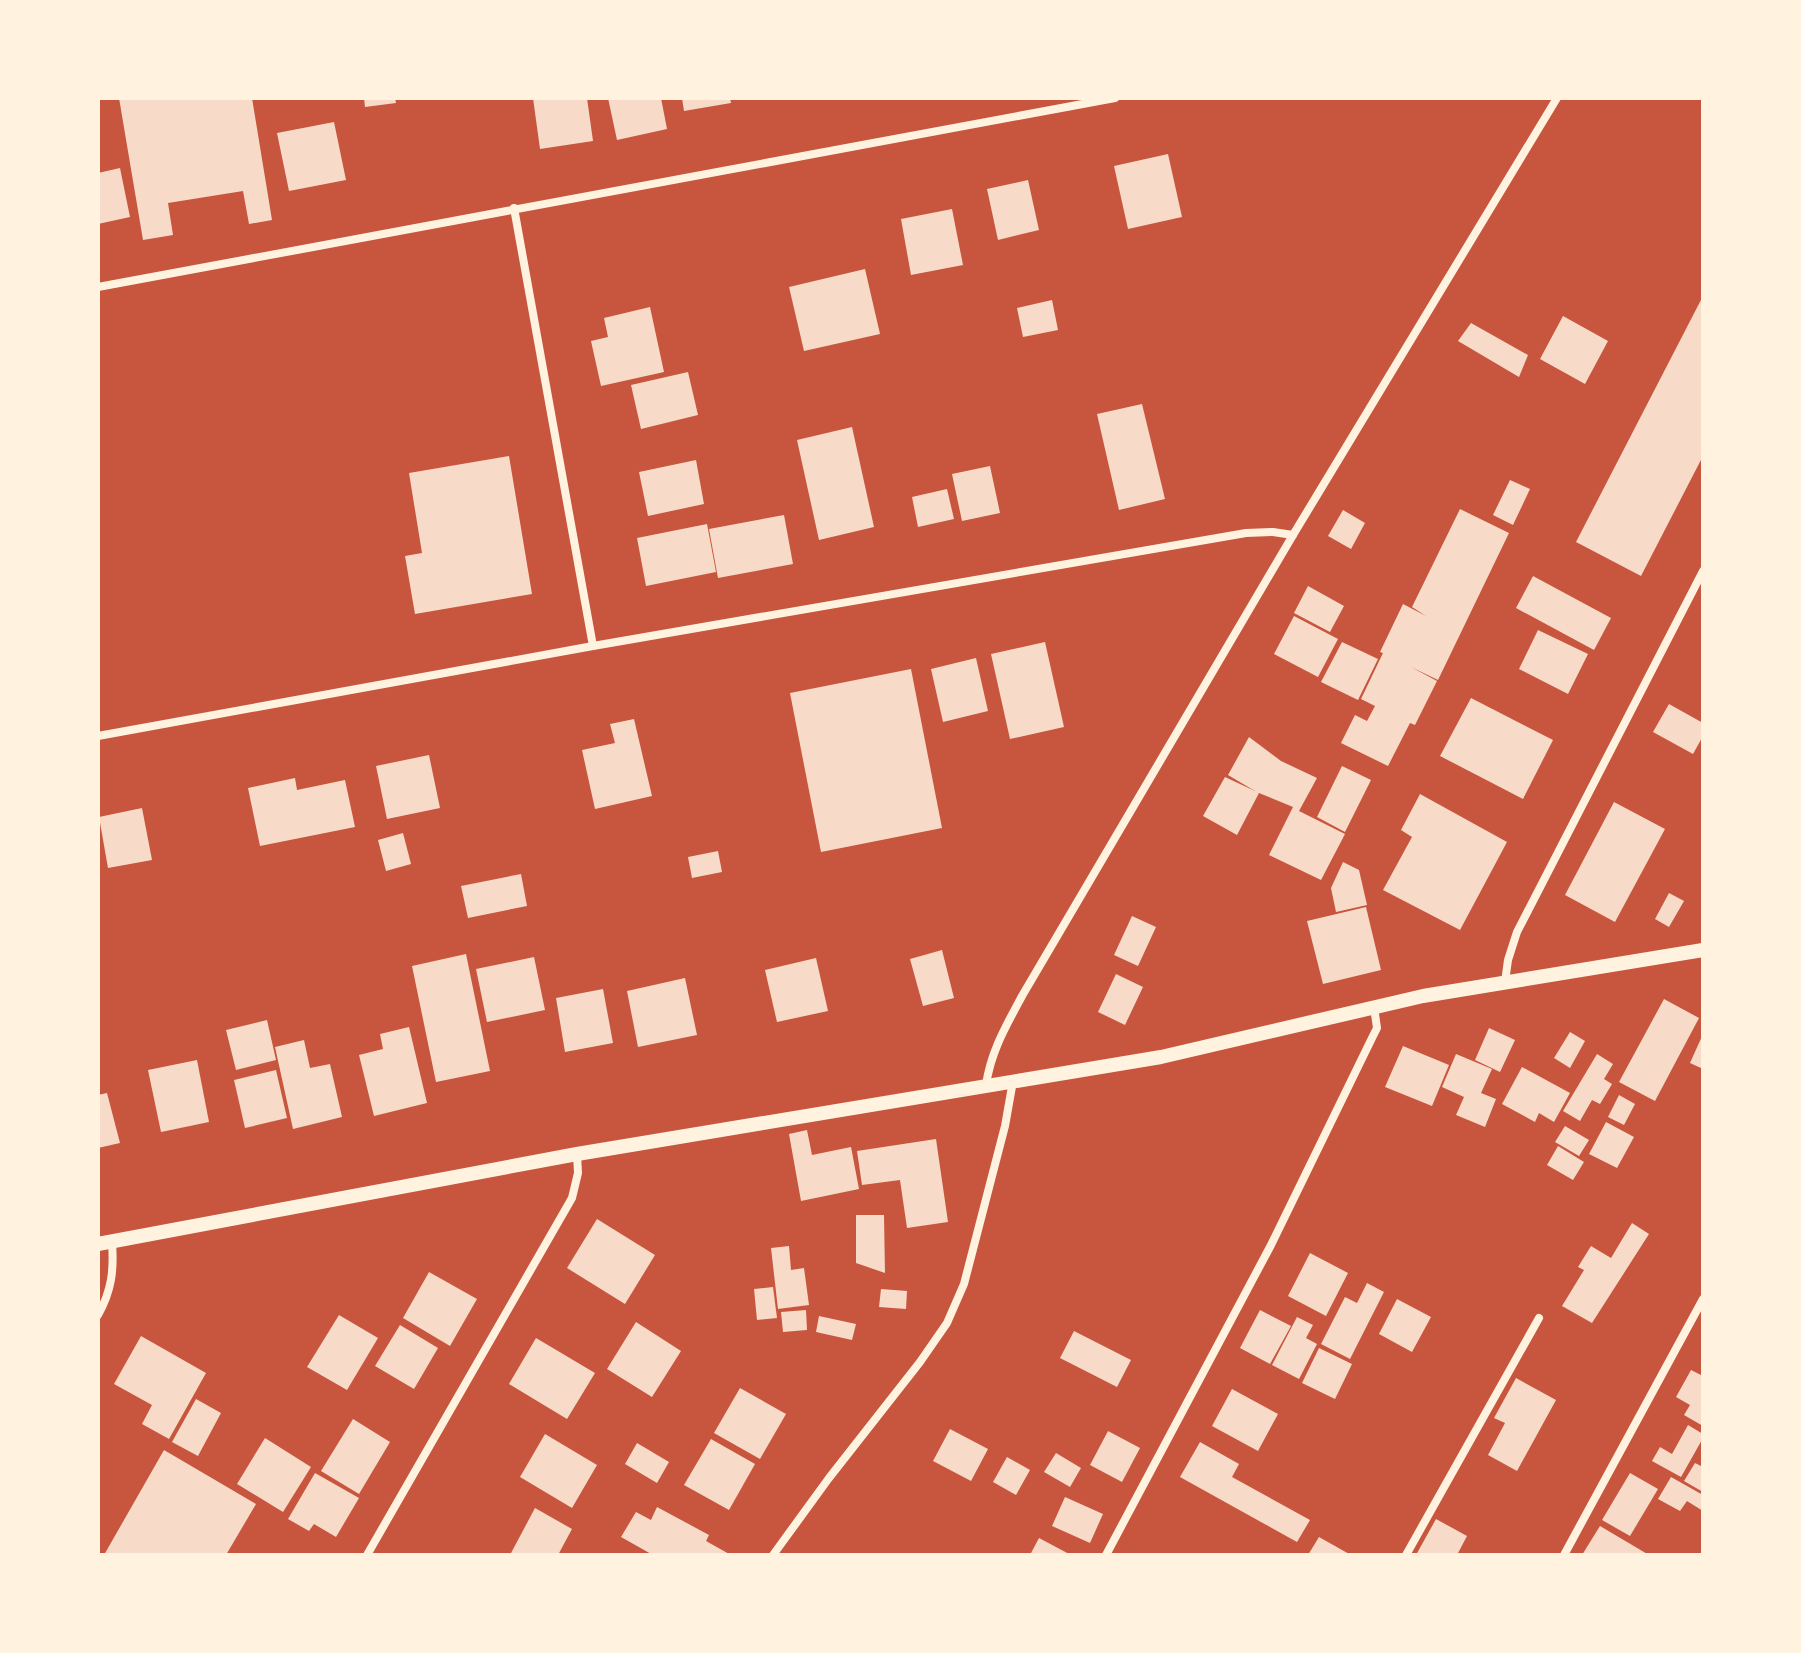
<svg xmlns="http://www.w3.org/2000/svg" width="1801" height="1653" font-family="Bitter,serif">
<rect width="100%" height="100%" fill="#c8553d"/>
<g fill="#f7dbc8">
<path d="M119,98H252L272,220L249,224L243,191L168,203L173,235L143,240Z"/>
<path d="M364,98H395L396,103L365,107Z"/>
<path d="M533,98H587L593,141L540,149Z"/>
<path d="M608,98H661L667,129L617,140Z"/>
<path d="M682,98H730L731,103L684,111Z"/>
<path d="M334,122L346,180L289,191L277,133Z"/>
<path d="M1168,154L1182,217L1128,229L1114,166Z"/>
<path d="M120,168L130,217L98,224V173Z"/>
<path d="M1028,180L1039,230L998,240L987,189Z"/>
<path d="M952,209L963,265L911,275L901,219Z"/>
<path d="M865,269L880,334L804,351L789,287Z"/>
<path d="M1703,296V456L1641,576L1576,542Z"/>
<path d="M1052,300L1058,330L1023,337L1017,308Z"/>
<path d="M650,307L664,372L601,386L591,341L608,337L604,318Z"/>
<path d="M1563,316L1608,341L1585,384L1540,359Z"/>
<path d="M1471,323L1528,355L1519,377L1458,341Z"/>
<path d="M688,372L698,415L641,429L631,385Z"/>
<path d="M1142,404L1165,499L1119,510L1097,414Z"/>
<path d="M852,427L874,527L819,540L797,440Z"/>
<path d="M509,456L532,594L415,614L405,556L422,553L409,473Z"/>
<path d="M696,460L704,504L648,516L639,472Z"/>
<path d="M990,466L1000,513L962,521L952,474Z"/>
<path d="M1510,480L1530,489L1513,525L1493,515Z"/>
<path d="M947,489L954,519L918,527L912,497Z"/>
<path d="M1460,509L1509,533L1438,680L1411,667L1437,681L1415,725L1410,723L1388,766L1341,743L1355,715L1367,721L1375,706L1361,699L1383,653L1380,652L1403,604L1426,616L1412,607Z"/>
<path d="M1343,510L1365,523L1351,549L1328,536Z"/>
<path d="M784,515L793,564L718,578L709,529Z"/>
<path d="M707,524L716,572L646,586L637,538Z"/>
<path d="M1533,576L1611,618L1594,650L1516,608Z"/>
<path d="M1308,586L1344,606L1330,632L1294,613Z"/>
<path d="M1294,616L1338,639L1318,677L1274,654Z"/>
<path d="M1538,630L1588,654L1568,694L1519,669Z"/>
<path d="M1045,642L1064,727L1010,739L991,654Z"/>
<path d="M1342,642L1378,659L1358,700L1321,682Z"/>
<path d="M976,658L988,711L943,722L931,669Z"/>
<path d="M911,669L942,828L821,852L790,693Z"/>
<path d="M1471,698L1553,740L1523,799L1440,756Z"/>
<path d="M1669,704L1703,723V736L1693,754L1653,732Z"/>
<path d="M634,719L652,796L595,809L582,750L615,743L610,724Z"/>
<path d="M1249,737L1281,761L1317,778L1299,811L1345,834L1321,880L1269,855L1293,807L1259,793L1237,835L1203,816L1225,777L1255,791L1228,775Z"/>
<path d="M429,755L440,808L387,819L376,766Z"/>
<path d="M1342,766L1371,780L1345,832L1317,817Z"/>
<path d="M295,778L297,790L345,780L355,827L260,846L248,788Z"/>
<path d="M1420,794L1507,842L1460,930L1383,890L1412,837L1401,830Z"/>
<path d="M1614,802L1665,829L1615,922L1565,895Z"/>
<path d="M142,808L152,860L108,868L99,817Z"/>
<path d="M403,833L411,864L386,871L378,840Z"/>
<path d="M718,851L722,872L692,878L688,857Z"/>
<path d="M1343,862L1359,870L1367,905L1336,912L1331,888Z"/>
<path d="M521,874L527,906L468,918L461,886Z"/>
<path d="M1669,893L1684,901L1669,927L1655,919Z"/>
<path d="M1366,907L1381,970L1323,984L1307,921Z"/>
<path d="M1132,916L1156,927L1138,966L1114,955Z"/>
<path d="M942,950L954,998L923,1006L910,959Z"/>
<path d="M466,954L490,1071L436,1082L412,966Z"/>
<path d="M534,957L545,1010L487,1022L476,969Z"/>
<path d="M816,958L828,1011L777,1022L765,970Z"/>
<path d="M1116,974L1143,987L1125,1025L1098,1012Z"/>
<path d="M685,978L697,1035L638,1047L627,991Z"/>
<path d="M603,989L613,1043L565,1052L556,998Z"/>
<path d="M1664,999L1699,1018L1655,1101L1619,1082Z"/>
<path d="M267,1020L276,1060L236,1070L226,1030Z"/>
<path d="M409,1027L427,1103L374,1116L359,1055L383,1049L380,1034Z"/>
<path d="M1489,1028L1515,1040L1500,1072L1475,1060Z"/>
<path d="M1570,1032L1585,1041L1570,1068L1554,1058Z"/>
<path d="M1703,1034V1069L1690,1063Z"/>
<path d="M304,1040L310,1068L330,1064L342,1117L293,1129L275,1047Z"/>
<path d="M1403,1046L1449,1065L1432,1106L1385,1087Z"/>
<path d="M1456,1054L1492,1069L1481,1093L1496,1099L1485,1127L1456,1115L1464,1097L1442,1087Z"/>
<path d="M1597,1054L1613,1064L1604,1079L1612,1084L1600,1104L1592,1100L1580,1121L1563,1111Z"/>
<path d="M197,1060L209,1122L161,1132L148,1070Z"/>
<path d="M1522,1067L1570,1093L1554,1122L1539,1113L1535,1122L1502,1104Z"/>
<path d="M276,1070L287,1118L245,1128L234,1080Z"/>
<path d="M107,1093L120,1143L98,1148V1095Z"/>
<path d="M1619,1095L1635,1104L1624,1125L1608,1117Z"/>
<path d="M1606,1122L1634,1137L1617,1168L1589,1154Z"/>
<path d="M1565,1126L1589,1140L1579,1156L1555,1142Z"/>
<path d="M807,1130L812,1155L851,1147L859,1189L801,1201L789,1134Z"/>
<path d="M936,1139L948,1222L907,1228L900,1180L862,1185L857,1151Z"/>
<path d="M1558,1146L1584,1162L1573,1180L1547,1165Z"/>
<path d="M856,1215H884L885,1273L856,1263Z"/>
<path d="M597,1219L655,1255L625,1304L567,1268Z"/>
<path d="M1632,1223L1649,1234L1592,1323L1562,1306L1584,1270L1578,1267L1591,1246L1611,1258Z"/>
<path d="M789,1246L791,1270L804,1268L809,1305L778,1309L771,1248Z"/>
<path d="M1310,1253L1348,1273L1326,1316L1288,1296Z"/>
<path d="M429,1272L477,1299L450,1346L403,1318Z"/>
<path d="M1367,1283L1384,1292L1350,1359L1321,1344L1345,1297L1357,1303Z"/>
<path d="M773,1287L777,1318L757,1320L754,1289Z"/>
<path d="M881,1289L907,1291L906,1309L879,1307Z"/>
<path d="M1397,1299L1431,1317L1412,1352L1379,1334Z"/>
<path d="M806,1310L807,1330L783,1332L781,1312Z"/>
<path d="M1260,1310L1291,1326L1270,1364L1240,1348Z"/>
<path d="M339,1315L378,1338L347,1390L307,1367Z"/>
<path d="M819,1316L856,1324L852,1340L816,1332Z"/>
<path d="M1297,1317L1313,1325L1306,1338L1317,1344L1299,1379L1272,1365Z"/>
<path d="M636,1322L681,1351L652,1397L607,1369Z"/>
<path d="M400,1325L438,1348L414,1389L375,1366Z"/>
<path d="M1074,1331L1131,1360L1117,1387L1060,1358Z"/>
<path d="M141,1336L206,1373L169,1439L142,1424L152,1405L114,1384Z"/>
<path d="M536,1338L595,1373L567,1419L509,1384Z"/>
<path d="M1319,1348L1352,1364L1335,1399L1302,1383Z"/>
<path d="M1691,1370L1703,1376V1426L1684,1415L1690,1405L1676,1397Z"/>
<path d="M1516,1378L1556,1400L1517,1471L1488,1455L1505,1423L1494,1418Z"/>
<path d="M740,1388L786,1414L760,1459L714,1433Z"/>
<path d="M1232,1389L1278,1414L1258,1451L1212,1426Z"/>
<path d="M196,1399L221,1413L198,1456L172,1442Z"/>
<path d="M353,1419L390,1442L359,1494L321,1471Z"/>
<path d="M1688,1425L1703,1434V1438L1681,1477L1652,1461L1660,1447L1672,1454Z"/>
<path d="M950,1429L988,1449L971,1481L933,1461Z"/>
<path d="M1108,1431L1140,1448L1122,1482L1090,1465Z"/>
<path d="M545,1434L597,1465L572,1508L520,1477Z"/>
<path d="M265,1438L311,1467L283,1512L237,1484Z"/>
<path d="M711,1439L755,1464L729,1510L684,1485Z"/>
<path d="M1200,1442L1239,1464L1232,1477L1310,1520L1297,1542L1180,1477Z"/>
<path d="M637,1443L669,1462L657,1483L625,1464Z"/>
<path d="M164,1450L256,1504L226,1555H104Z"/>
<path d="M1056,1453L1081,1468L1070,1487L1044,1472Z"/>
<path d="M1007,1457L1030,1470L1016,1495L993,1482Z"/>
<path d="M1695,1463L1703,1467V1492L1684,1481Z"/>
<path d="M315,1473L359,1498L336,1537L314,1524L309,1531L288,1519Z"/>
<path d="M1630,1473L1658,1489L1630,1536L1602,1520Z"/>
<path d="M1671,1477L1703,1495V1511L1687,1501L1680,1511L1658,1499Z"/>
<path d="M1065,1497L1103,1514L1090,1543L1052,1526Z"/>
<path d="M657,1507L709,1535L706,1541L731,1555H653L621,1537L636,1512L651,1520Z"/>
<path d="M535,1508L572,1529L558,1555H510Z"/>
<path d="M1436,1519L1467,1536L1457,1555H1416Z"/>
<path d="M1600,1526L1649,1555H1582Z"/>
<path d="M1319,1537L1351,1555H1308Z"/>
<path d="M1039,1538L1071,1555H1030Z"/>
</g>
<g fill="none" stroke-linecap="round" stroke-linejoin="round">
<g stroke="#fff3e0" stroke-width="8">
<path d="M514,208L593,646"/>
<path d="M98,287L1115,98"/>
<path d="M98,736L593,646L1246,533L1273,532L1293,535"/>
<path d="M1505,982L1508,960L1517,932L1703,571"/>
<path d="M986,1085C991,1051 1006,1026 1022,996L1293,535L1557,98"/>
<path d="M98,1315C112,1290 114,1270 112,1242"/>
<path d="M367,1555L572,1198L578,1173L577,1154"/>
<path d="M773,1555L829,1478L920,1362L947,1323L964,1284L1005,1126L1013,1081"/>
<path d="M1106,1555L1271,1245L1372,1038L1377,1028L1374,1007"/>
<path d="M1406,1555L1539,1318"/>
<path d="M1564,1555L1703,1299"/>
</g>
<path stroke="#fff3e0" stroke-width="14" d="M98,1244L577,1154L1161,1057L1423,996L1703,950"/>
</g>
<rect width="1801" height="1653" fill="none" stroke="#fff3e0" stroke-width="200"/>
</svg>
